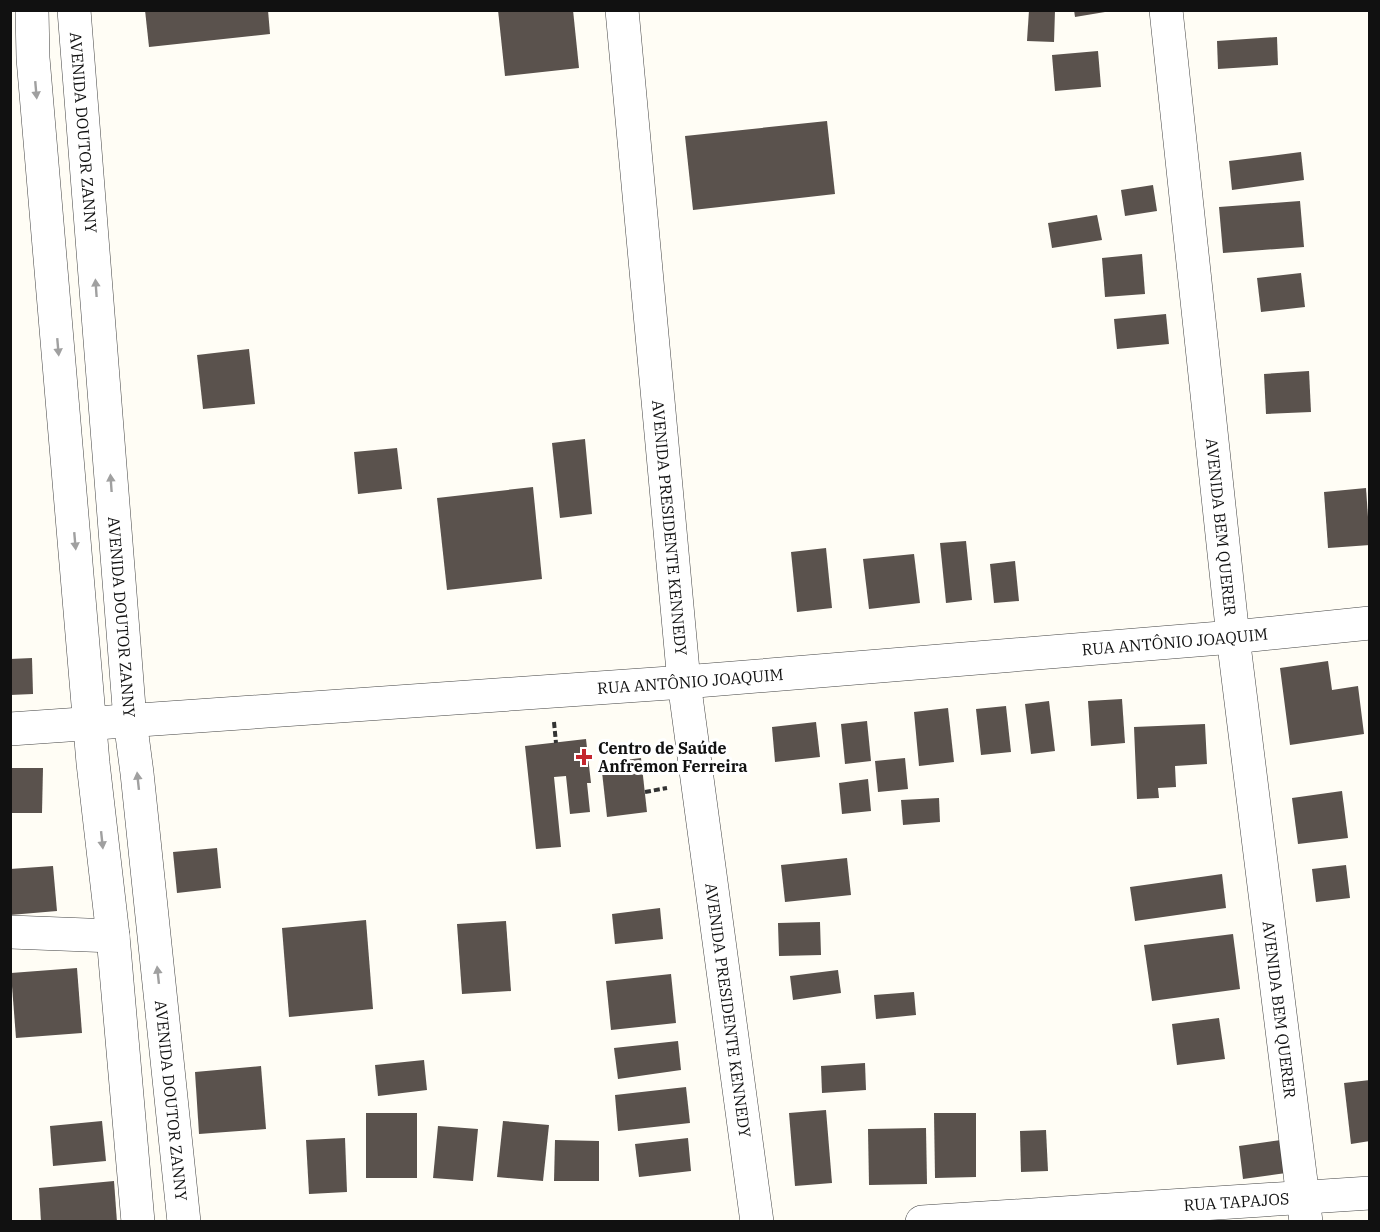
<svg xmlns="http://www.w3.org/2000/svg" width="1380" height="1232" font-family="'IBM Plex Serif',serif">
<rect width="100%" height="100%" fill="#fffdf5"/>
<g fill="#5a524d">
<path d="M145,10H268L270,34L149,47Z"/>
<path d="M498,10H573L579,68L505,76Z"/>
<path d="M1029,10H1055L1054,42L1027,41Z"/>
<path d="M1074,10H1105V12L1075,17Z"/>
<path d="M1277,37L1278,65L1218,69L1217,41Z"/>
<path d="M1098,51L1101,87L1055,91L1052,55Z"/>
<path d="M827,121L835,194L693,210L685,136Z"/>
<path d="M1301,152L1304,180L1232,190L1229,161Z"/>
<path d="M1153,185L1157,211L1125,216L1121,190Z"/>
<path d="M1300,201L1304,247L1223,253L1219,207Z"/>
<path d="M1097,215L1102,240L1052,248L1048,223Z"/>
<path d="M1142,254L1145,294L1105,297L1102,258Z"/>
<path d="M1301,273L1305,307L1261,312L1257,278Z"/>
<path d="M1166,314L1169,344L1117,349L1114,319Z"/>
<path d="M249,349L255,404L203,409L197,355Z"/>
<path d="M1309,371L1311,412L1266,414L1264,374Z"/>
<path d="M585,439L592,514L560,518L552,443Z"/>
<path d="M397,448L402,489L358,494L354,452Z"/>
<path d="M533,487L542,579L447,590L437,498Z"/>
<path d="M1366,488L1370,545L1328,548L1324,492Z"/>
<path d="M966,541L972,600L946,603L940,543Z"/>
<path d="M826,548L832,608L797,612L791,552Z"/>
<path d="M914,554L920,603L869,609L863,559Z"/>
<path d="M1015,561L1019,601L994,603L990,564Z"/>
<path d="M32,658L33,694L10,695V659Z"/>
<path d="M1328,661L1332,690L1358,686L1364,734L1290,745L1280,668Z"/>
<path d="M1122,699L1125,743L1091,746L1088,701Z"/>
<path d="M1049,701L1055,751L1031,754L1025,704Z"/>
<path d="M1006,706L1011,752L981,755L976,709Z"/>
<path d="M948,708L954,762L919,766L914,712Z"/>
<path d="M867,721L871,761L845,764L841,724Z"/>
<path d="M816,722L820,757L775,762L772,727Z"/>
<path d="M1205,724L1207,764L1175,766L1176,787L1158,788L1159,798L1137,799L1134,727Z"/>
<path d="M586,739L591,783H587L590,812L570,814L566,776L554,777L561,847L536,849L525,746Z"/>
<path d="M641,758L647,812L607,817L601,763Z"/>
<path d="M905,758L908,789L878,792L875,761Z"/>
<path d="M10,768H43L42,813H10Z"/>
<path d="M868,779L871,811L842,814L839,783Z"/>
<path d="M1342,791L1348,838L1298,844L1292,798Z"/>
<path d="M939,798L940,822L903,825L901,800Z"/>
<path d="M217,848L221,888L177,893L173,852Z"/>
<path d="M847,858L851,895L785,902L781,865Z"/>
<path d="M1346,865L1350,898L1316,902L1312,869Z"/>
<path d="M53,866L57,911L10,915V869Z"/>
<path d="M1222,874L1226,908L1135,921L1130,887Z"/>
<path d="M660,908L663,939L615,944L612,914Z"/>
<path d="M366,920L373,1009L289,1017L282,928Z"/>
<path d="M506,921L511,991L462,994L457,924Z"/>
<path d="M820,922L821,955L779,956L778,923Z"/>
<path d="M1233,934L1240,989L1152,1001L1144,945Z"/>
<path d="M77,968L82,1033L16,1038L11,973Z"/>
<path d="M838,970L841,993L793,1000L790,976Z"/>
<path d="M671,974L676,1023L611,1030L606,981Z"/>
<path d="M914,992L916,1015L876,1019L874,995Z"/>
<path d="M1219,1018L1225,1059L1177,1065L1172,1024Z"/>
<path d="M678,1041L681,1070L618,1079L614,1048Z"/>
<path d="M424,1060L427,1090L378,1096L375,1065Z"/>
<path d="M865,1063L866,1090L822,1093L821,1066Z"/>
<path d="M261,1066L266,1129L199,1134L195,1072Z"/>
<path d="M1370,1080V1141L1351,1144L1344,1083Z"/>
<path d="M686,1087L690,1123L618,1131L615,1095Z"/>
<path d="M826,1110L832,1183L795,1186L789,1113Z"/>
<rect x="366" y="1113" width="51" height="65"/>
<path d="M934,1113H976V1177L935,1178Z"/>
<path d="M102,1121L106,1161L53,1166L50,1126Z"/>
<path d="M503,1121L549,1125L543,1181L497,1177Z"/>
<path d="M438,1126L478,1129L473,1181L433,1178Z"/>
<path d="M926,1128L927,1184L869,1185L868,1129Z"/>
<path d="M1046,1130L1048,1171L1021,1172L1020,1131Z"/>
<path d="M345,1138L347,1192L309,1194L306,1140Z"/>
<path d="M688,1138L691,1171L639,1177L635,1144Z"/>
<path d="M555,1140L599,1141V1181H554Z"/>
<path d="M1281,1140L1286,1173L1243,1179L1239,1146Z"/>
<path d="M114,1181L117,1222H41L39,1188Z"/>
</g>
<g fill="none" stroke-linecap="round" stroke-linejoin="round">
<defs>
<g id="minor">
<path d="M32,10L33,58L93,763L113,936L138,1222"/>
<path id="s1" d="M74,10L130,720L137,773L184,1222"/>
<path id="s2" d="M622,10L684,682L757,1222"/>
<path id="s3" d="M1166,10L1233,637L1306,1222"/>
<path id="s4" d="M10,729L684,682L1233,637L1370,623"/>
<path d="M10,932L113,936"/>
<path id="s5" d="M922,1222L1370,1193"/>
</g>
</defs>
<use href="#minor" stroke="#444" stroke-width="34"/>
<g stroke="#333" stroke-width="4" stroke-dasharray="6 3" stroke-linecap="butt">
<path d="M554,722L556,743"/>
<path d="M645,792L667,788"/>
</g>
<use href="#minor" stroke="#fff" stroke-width="33"/>
</g>
<defs><path id="oneway-solid" d="M-6-.8H1V-3.2L6.5 0L1 3.2V.8H-6Z" transform="scale(1.5)"/></defs>
<g fill="#a0a0a0">
<use href="#oneway-solid" transform="translate(36 90) rotate(85)"/>
<use href="#oneway-solid" transform="translate(96 288) rotate(-94)"/>
<use href="#oneway-solid" transform="translate(58 347) rotate(85)"/>
<use href="#oneway-solid" transform="translate(111 483) rotate(-94)"/>
<use href="#oneway-solid" transform="translate(75 541) rotate(85)"/>
<use href="#oneway-solid" transform="translate(138 781) rotate(-96)"/>
<use href="#oneway-solid" transform="translate(102 840) rotate(84)"/>
<use href="#oneway-solid" transform="translate(158 975) rotate(-96)"/>
</g>
<path fill="#c4262e" stroke="#fff" stroke-width="2" d="M581 748h6v6h6v6h-6v6h-6v-6h-6v-6h6z"/>
<g text-anchor="middle" stroke-width="6" stroke-linejoin="round" paint-order="stroke">
<g font-size="16" fill="#111" stroke="#fff">
<text dy="6" stroke="none"><textPath href="#s1" startOffset="123">AVENIDA DOUTOR ZANNY</textPath></text>
<text dy="6" stroke="none"><textPath href="#s3" startOffset="520">AVENIDA BEM QUERER</textPath></text>
<text dy="6" stroke="none"><textPath href="#s2" startOffset="520">AVENIDA PRESIDENTE KENNEDY</textPath></text>
<text dy="6" stroke="none"><textPath href="#s1" startOffset="609">AVENIDA DOUTOR ZANNY</textPath></text>
<text dy="6" stroke="none"><textPath href="#s4" startOffset="1168">RUA ANTÔNIO JOAQUIM</textPath></text>
<text dy="6" stroke="none"><textPath href="#s4" startOffset="682">RUA ANTÔNIO JOAQUIM</textPath></text>
<text dy="6" stroke="none"><textPath href="#s2" startOffset="1006">AVENIDA PRESIDENTE KENNEDY</textPath></text>
<text dy="6" stroke="none"><textPath href="#s3" startOffset="1006">AVENIDA BEM QUERER</textPath></text>
<text dy="6" stroke="none"><textPath href="#s1" startOffset="1095">AVENIDA DOUTOR ZANNY</textPath></text>
<text dy="6" stroke="none"><textPath href="#s5" startOffset="315">RUA TAPAJOS</textPath></text>
</g>
<g font-size="16" font-weight="bold" fill="#111" stroke="#fff" text-anchor="start">
<text x="598" y="754">Centro de Saúde<tspan x="598" dy="18">Anfremon Ferreira</tspan></text>
</g>
</g>
<rect width="1380" height="1232" fill="none" stroke="#111111" stroke-width="24"/>
</svg>
